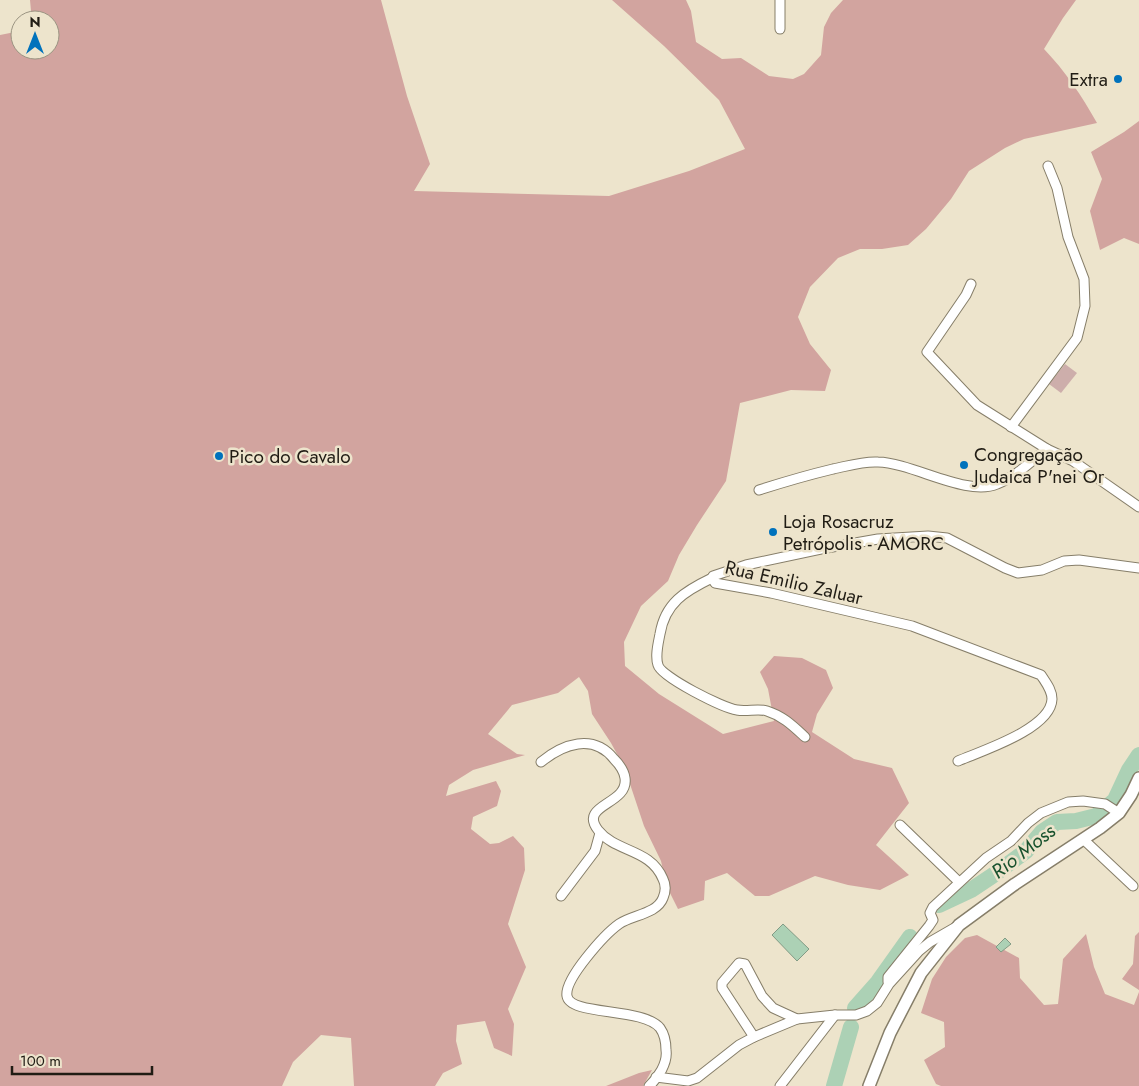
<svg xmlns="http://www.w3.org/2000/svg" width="1139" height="1086" font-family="Jost,sans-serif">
<rect width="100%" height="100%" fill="#ede4cc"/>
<path fill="#cdaeab" d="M1065,364L1077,373L1061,393L1049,384Z"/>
<g fill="#d2a49f">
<path d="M30,0H381L407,96L430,164L414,191L609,196L689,171L745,149L719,100L664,46L612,0H686L691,11L696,42L722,59L741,58L769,76L793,79L804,74L821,55L824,27L831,13L843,0H1076L1063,18L1044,49C1066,72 1081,95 1097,123L1024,139L1005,148L969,171L951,199L926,229L908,245L882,249H860L838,258L810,287L798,317L810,344L831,370L825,391L791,390L740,403L726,481L697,525L679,555L668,581L641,606L624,642L625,666L659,694L723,734L774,721L768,689L760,672L774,656L802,658L826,670L833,688L817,714L812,732L854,759L892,768L909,803L876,845L909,875L880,890L848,885L815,876L769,896H755L727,873L705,881L704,900L678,909L667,887L661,861L644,826L630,784L628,774L611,743L592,714L588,691L579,677L558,693L512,705L488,734L517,754L525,755L473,770L449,785L446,796L496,781L501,791L497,806L473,817L471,829L490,844L499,843L513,836L524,848L525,870L508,924L526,967L508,1009L514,1024L512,1056L494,1048L485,1021L457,1025L456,1041L462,1064L443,1073L435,1086H354L351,1038L321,1035L293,1062L282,1086H0V35L20,31V50H50V20H27L31,11Z"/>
<path d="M1139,121V244L1124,238L1100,250L1090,211L1102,179L1091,152L1124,132Z"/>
<path d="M1139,932V990L1122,979L1133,964L1135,936Z"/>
<path d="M1086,934L1094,967L1105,994L1134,1005L1139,992V1086H941L936,1084L924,1060L945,1047L944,1022L921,1013L932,979L946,957L965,938L977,935L1019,958L1020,978L1044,1005L1058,1004L1063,959Z"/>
<path d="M652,1070L643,1086H606L639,1073Z"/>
</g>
<g fill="#acd1b5" stroke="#829b85">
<path d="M783,924L809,949L797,961L772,935Z"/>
<path d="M1005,938L1011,944L1001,952L996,947Z"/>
</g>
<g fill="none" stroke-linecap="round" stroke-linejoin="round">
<g stroke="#acd1b5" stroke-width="16">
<path d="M939,905L971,890L992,876L1026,851L1042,832L1057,822L1076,821L1096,816L1115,800L1129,770L1139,755"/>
<path d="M855,1008L878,982L910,937"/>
<path d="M834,1086L851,1027"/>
</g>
<defs>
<g id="minor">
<path d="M780,0V29"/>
<path d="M971,284L966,295L927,352L977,405L1047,449L1073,461L1139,507"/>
<path d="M1011,427L1077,338L1085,306L1084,279L1068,237L1057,188L1048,166"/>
<path d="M759,490C784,482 808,475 833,469C848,466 863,461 878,462C913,463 967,497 997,484C1016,477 1031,461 1047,449"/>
<path d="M712,578C685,591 665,603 660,634C658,644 655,656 658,665C661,677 723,708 737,710C747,712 758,708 767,711C783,716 793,726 805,737"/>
<path d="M958,761C981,751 1051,729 1052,699C1052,690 1046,683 1041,675L912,626L771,593L715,583L712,578L713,576L746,565L821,549L878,539L928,536L947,538L1005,568L1018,573L1042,570L1064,561L1079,560L1139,568"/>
<path d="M541,762C563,744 593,733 614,759C619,764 624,771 625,778C629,805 578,804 598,830C616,853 650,848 663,879C666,885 666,891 663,898C657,914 632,915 619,924C605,934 564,979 567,996C570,1016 643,1007 660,1028C665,1035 666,1042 666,1050C668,1063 658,1078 649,1086"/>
<path d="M900,825L959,882"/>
<path d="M1083,839L1133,886"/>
<path d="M561,896L595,851L600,833"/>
<path d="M888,982V977L929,926L933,920L930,913L933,907L986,858L1011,841L1028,823L1041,813L1068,802L1083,801L1105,804L1119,813"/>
<path d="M754,1037L722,988V983L739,963L745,964L762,996L773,1008L797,1019L835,1015H856L867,1011L877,1003L889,984L919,951L930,942L956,927"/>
<path d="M656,1077L688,1081L697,1078L739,1045L754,1037L797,1019"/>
<path d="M780,1086L835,1015"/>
</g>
<path id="tertiary" d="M869,1086L890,1033L921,973L959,925L1015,884L1100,828L1119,813L1131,795L1139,778"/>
</defs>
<use href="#minor" stroke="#867e69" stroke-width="11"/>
<use href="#tertiary" stroke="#867e69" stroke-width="14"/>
<use href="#minor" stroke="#fff" stroke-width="9"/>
<use href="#tertiary" stroke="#fff" stroke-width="11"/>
</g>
<g fill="#0072bc" stroke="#ede4cc" stroke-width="2">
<circle cx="1118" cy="79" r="5"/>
<circle cx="219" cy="456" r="5"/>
<circle cx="964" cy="465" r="5"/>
<circle cx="773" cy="532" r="5"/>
</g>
<g text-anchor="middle" stroke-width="5" stroke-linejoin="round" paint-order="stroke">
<g font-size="19" fill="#201c14" stroke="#ede4cc" text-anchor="start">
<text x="1108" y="86" text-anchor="end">Extra</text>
<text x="974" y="461">Congregação<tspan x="974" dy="22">Judaica P'nei Or</tspan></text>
<text x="229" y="463">Pico do Cavalo</text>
<text x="783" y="528">Loja Rosacruz<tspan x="783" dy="22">Petrópolis - AMORC</tspan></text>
</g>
<g font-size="19" fill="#201c14" stroke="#ede4cc">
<text transform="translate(794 582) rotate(13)" y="7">Rua Emilio Zaluar</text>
</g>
<g font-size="20" font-style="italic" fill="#19522e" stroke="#ede4cc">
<text transform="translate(1023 851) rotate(-38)" y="7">Rio Moss</text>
</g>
</g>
<g transform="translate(35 35)"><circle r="24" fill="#ede4cc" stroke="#9b9482"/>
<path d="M0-4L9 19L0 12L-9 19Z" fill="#0072bc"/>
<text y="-8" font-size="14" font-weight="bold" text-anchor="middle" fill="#201c14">N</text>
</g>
<path d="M12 1066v8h140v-8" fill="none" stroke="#201c14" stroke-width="2.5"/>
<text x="20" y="1066" font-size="15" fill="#201c14" stroke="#ede4cc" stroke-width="4" paint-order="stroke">100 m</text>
</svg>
